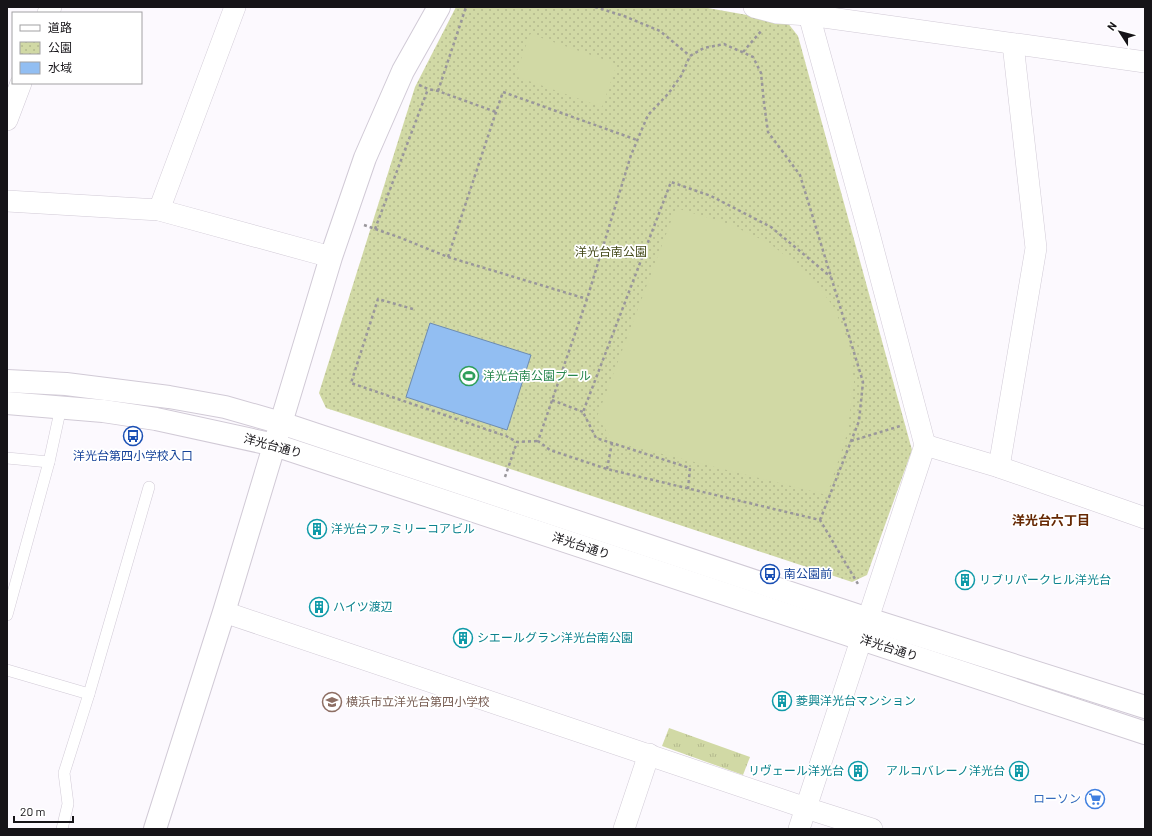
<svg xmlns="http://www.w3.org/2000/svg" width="1152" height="836" font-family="Barlow,'Noto Sans JP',sans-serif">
<defs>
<pattern id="grass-tufts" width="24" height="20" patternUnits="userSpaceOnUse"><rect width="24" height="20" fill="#d1d9a5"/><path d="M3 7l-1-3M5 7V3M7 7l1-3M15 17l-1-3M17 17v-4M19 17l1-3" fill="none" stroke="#b3b98d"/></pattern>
<pattern id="park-dots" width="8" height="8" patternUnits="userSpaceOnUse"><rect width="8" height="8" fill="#d1d9a5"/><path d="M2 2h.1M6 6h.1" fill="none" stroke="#b3b98d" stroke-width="1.8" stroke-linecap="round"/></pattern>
</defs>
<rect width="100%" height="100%" fill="#fcf9fe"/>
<path fill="url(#grass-tufts)" d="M669,728L750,757L743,775L662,746Z"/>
<path fill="url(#park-dots)" d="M456,7H702L787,22L798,36L912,450L867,575L852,582L326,408L319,393L415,87Z"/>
<g fill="#d1d9a5">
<path d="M530,34L617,64L602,107L515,76Z"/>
<path d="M676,208L729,224L769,243L808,273L833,306L849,343L854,382L847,434L827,495L614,442L597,417Z"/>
</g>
<path fill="#92bef2" stroke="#6d8bb1" d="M430,323L531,355L507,430L406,397Z"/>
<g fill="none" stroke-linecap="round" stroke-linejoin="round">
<defs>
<g id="service">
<path d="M7,458L49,462"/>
<path d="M7,615L49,462L61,407"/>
<path d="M7,670L89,694"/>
<path d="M62,829L68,804L64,773L89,694L149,487"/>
</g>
<g id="minor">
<path d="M754,7L777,13L809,15L1145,62"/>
<path d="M48,13L51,7"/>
<path d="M7,120L21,83"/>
<path d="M7,201L159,210L331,257"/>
<path d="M159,210L235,7"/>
<path d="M925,445L999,467L1145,518"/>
<path d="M999,467L1036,248L1013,44"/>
<path d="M224,612L806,808L872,829"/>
<path d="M624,829L649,754"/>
<path d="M799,829L925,445L866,222L809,15L810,7"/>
</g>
<g id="tertiary">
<path d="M7,381L66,384L169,397L225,407L281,423L868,619L1145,707"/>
<path d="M7,403L103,411L156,419L275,445L1145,733"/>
<path d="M155,829L224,612L331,257L365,158L403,71L439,7"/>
</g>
</defs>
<use href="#service" stroke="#d1cad6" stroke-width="12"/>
<use href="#minor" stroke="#d1cad6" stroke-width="22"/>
<use href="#tertiary" stroke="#d1cad6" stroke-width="24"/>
<g stroke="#99969b" stroke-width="2.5" stroke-dasharray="3 3" stroke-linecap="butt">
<path d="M595,7L624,16L660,31L690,56"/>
<path d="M743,52L762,30"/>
<path d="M419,85L428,89L438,91L496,112"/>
<path d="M438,91L466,7"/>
<path d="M364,225L401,238L448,257L587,299"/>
<path d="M375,229L428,89"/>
<path d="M448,257L496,112L503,92L637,140"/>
<path d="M413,309L378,299L351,383L506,436L517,442"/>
<path d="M552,400L583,412"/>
<path d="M851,441L900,426"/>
<path d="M607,469L612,443"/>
<path d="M505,477L517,442L538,441"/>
<path d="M688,489L690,468L596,438L583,412L671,182L711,196L771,227L831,277"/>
<path d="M820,520L859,421L863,382L800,175L768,132L764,103L761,73L753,57L724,44L704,48L690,56L681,76L668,94L648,115L631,155L587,299L538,441L550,450L607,469L820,520L858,584"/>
</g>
<use href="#service" stroke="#fff" stroke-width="11"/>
<use href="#minor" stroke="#fff" stroke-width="21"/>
<use href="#tertiary" stroke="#fff" stroke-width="22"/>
</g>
<defs>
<symbol id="stadium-ring" viewBox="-11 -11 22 22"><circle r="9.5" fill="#fff" stroke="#2e9e5b" stroke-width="1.5"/><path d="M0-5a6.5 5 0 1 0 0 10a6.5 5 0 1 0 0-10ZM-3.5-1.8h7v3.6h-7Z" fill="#2e9e5b"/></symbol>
<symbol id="bus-ring" viewBox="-11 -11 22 22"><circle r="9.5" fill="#fff" stroke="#1a4fb4" stroke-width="1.5"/><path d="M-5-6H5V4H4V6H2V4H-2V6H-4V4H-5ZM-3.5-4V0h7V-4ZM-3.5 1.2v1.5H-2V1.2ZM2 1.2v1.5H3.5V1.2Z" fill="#1a4fb4"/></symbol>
<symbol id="building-ring" viewBox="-11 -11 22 22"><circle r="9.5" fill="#fff" stroke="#0f9aa8" stroke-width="1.5"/><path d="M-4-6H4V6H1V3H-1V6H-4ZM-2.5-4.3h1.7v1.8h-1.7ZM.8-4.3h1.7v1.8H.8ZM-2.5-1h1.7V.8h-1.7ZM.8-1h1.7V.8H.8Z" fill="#0f9aa8"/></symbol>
<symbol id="school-ring" viewBox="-11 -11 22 22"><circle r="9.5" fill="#fff" stroke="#8d6e63" stroke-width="1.5"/><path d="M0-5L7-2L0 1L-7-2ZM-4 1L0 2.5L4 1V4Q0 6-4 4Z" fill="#8d6e63"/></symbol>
<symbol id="supermarket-ring" viewBox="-11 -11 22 22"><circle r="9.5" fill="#fff" stroke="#3f7fe0" stroke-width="1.5"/><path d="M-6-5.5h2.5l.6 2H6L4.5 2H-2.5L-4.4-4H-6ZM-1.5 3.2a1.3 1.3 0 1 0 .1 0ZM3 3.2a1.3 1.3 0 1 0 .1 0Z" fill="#3f7fe0"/></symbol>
</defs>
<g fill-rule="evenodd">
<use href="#stadium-ring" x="458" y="365" width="22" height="22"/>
<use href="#bus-ring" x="122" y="425" width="22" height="22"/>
<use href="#building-ring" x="306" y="518" width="22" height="22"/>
<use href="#bus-ring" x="759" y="563" width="22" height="22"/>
<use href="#building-ring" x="954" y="569" width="22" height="22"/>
<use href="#building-ring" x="308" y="596" width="22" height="22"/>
<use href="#building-ring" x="452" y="627" width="22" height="22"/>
<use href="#building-ring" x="771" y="690" width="22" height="22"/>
<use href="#school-ring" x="321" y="691" width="22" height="22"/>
<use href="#building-ring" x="847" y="760" width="22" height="22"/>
<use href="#building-ring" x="1008" y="760" width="22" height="22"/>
<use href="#supermarket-ring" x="1084" y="788" width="22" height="22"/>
</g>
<g text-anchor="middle" stroke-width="3.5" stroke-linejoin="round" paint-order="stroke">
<g font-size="12" fill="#434918" stroke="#fff">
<text x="611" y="256">洋光台南公園</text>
</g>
<g font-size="12" fill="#27864d" stroke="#fff" text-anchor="start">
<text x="483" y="380">洋光台南公園プール</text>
</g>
<g font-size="12" fill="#161418" stroke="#fff">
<text transform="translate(273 446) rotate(15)" y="4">洋光台通り</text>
<text transform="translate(581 546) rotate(18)" y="4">洋光台通り</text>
<text transform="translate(889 648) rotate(18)" y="4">洋光台通り</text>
</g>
<g font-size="12" fill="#164399" stroke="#fff">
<text x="133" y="460">洋光台第四小学校入口</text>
<text x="784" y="578" text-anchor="start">南公園前</text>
</g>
<g font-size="12" fill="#0d838f" stroke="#fff" text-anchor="start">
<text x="331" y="533">洋光台ファミリーコアビル</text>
<text x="979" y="584">リブリパークヒル洋光台</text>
<text x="333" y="611">ハイツ渡辺</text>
<text x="477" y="642">シエールグラン洋光台南公園</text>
<text x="796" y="705">菱興洋光台マンション</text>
<text x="844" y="775" text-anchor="end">リヴェール洋光台</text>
<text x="1005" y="775" text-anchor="end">アルコバレーノ洋光台</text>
</g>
<g font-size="12" fill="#785e54" stroke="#fff" text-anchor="start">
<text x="346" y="706">横浜市立洋光台第四小学校</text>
</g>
<g font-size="12" fill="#366cbe" stroke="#fff" text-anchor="end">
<text x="1081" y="803">ローソン</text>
</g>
<g font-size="13" font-weight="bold" fill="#662803" stroke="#fff">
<text x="1051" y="525">洋光台六丁目</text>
</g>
</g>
<rect width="1152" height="836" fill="none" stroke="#161418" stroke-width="16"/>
<rect x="12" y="12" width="130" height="72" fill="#ffffff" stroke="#a2a1a3"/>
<rect x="20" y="25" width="20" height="6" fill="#ffffff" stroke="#a2a1a3"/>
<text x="48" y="32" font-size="12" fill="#161418">道路</text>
<rect x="20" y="42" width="20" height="12" fill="url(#park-dots)" stroke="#a2a1a3"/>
<text x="48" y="52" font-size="12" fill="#161418">公園</text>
<rect x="20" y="62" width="20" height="12" fill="#92bef2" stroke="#a2a1a3"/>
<text x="48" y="72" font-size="12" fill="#161418">水域</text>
<g transform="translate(1120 32) rotate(306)" stroke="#ffffff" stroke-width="3" paint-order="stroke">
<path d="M0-3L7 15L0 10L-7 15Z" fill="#161418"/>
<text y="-6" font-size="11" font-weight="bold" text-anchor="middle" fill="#161418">N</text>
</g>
<path d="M14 816v6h59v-6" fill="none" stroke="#161418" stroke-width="2"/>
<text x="20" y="816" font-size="12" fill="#161418" stroke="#ffffff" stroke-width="3" paint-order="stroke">20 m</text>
</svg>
